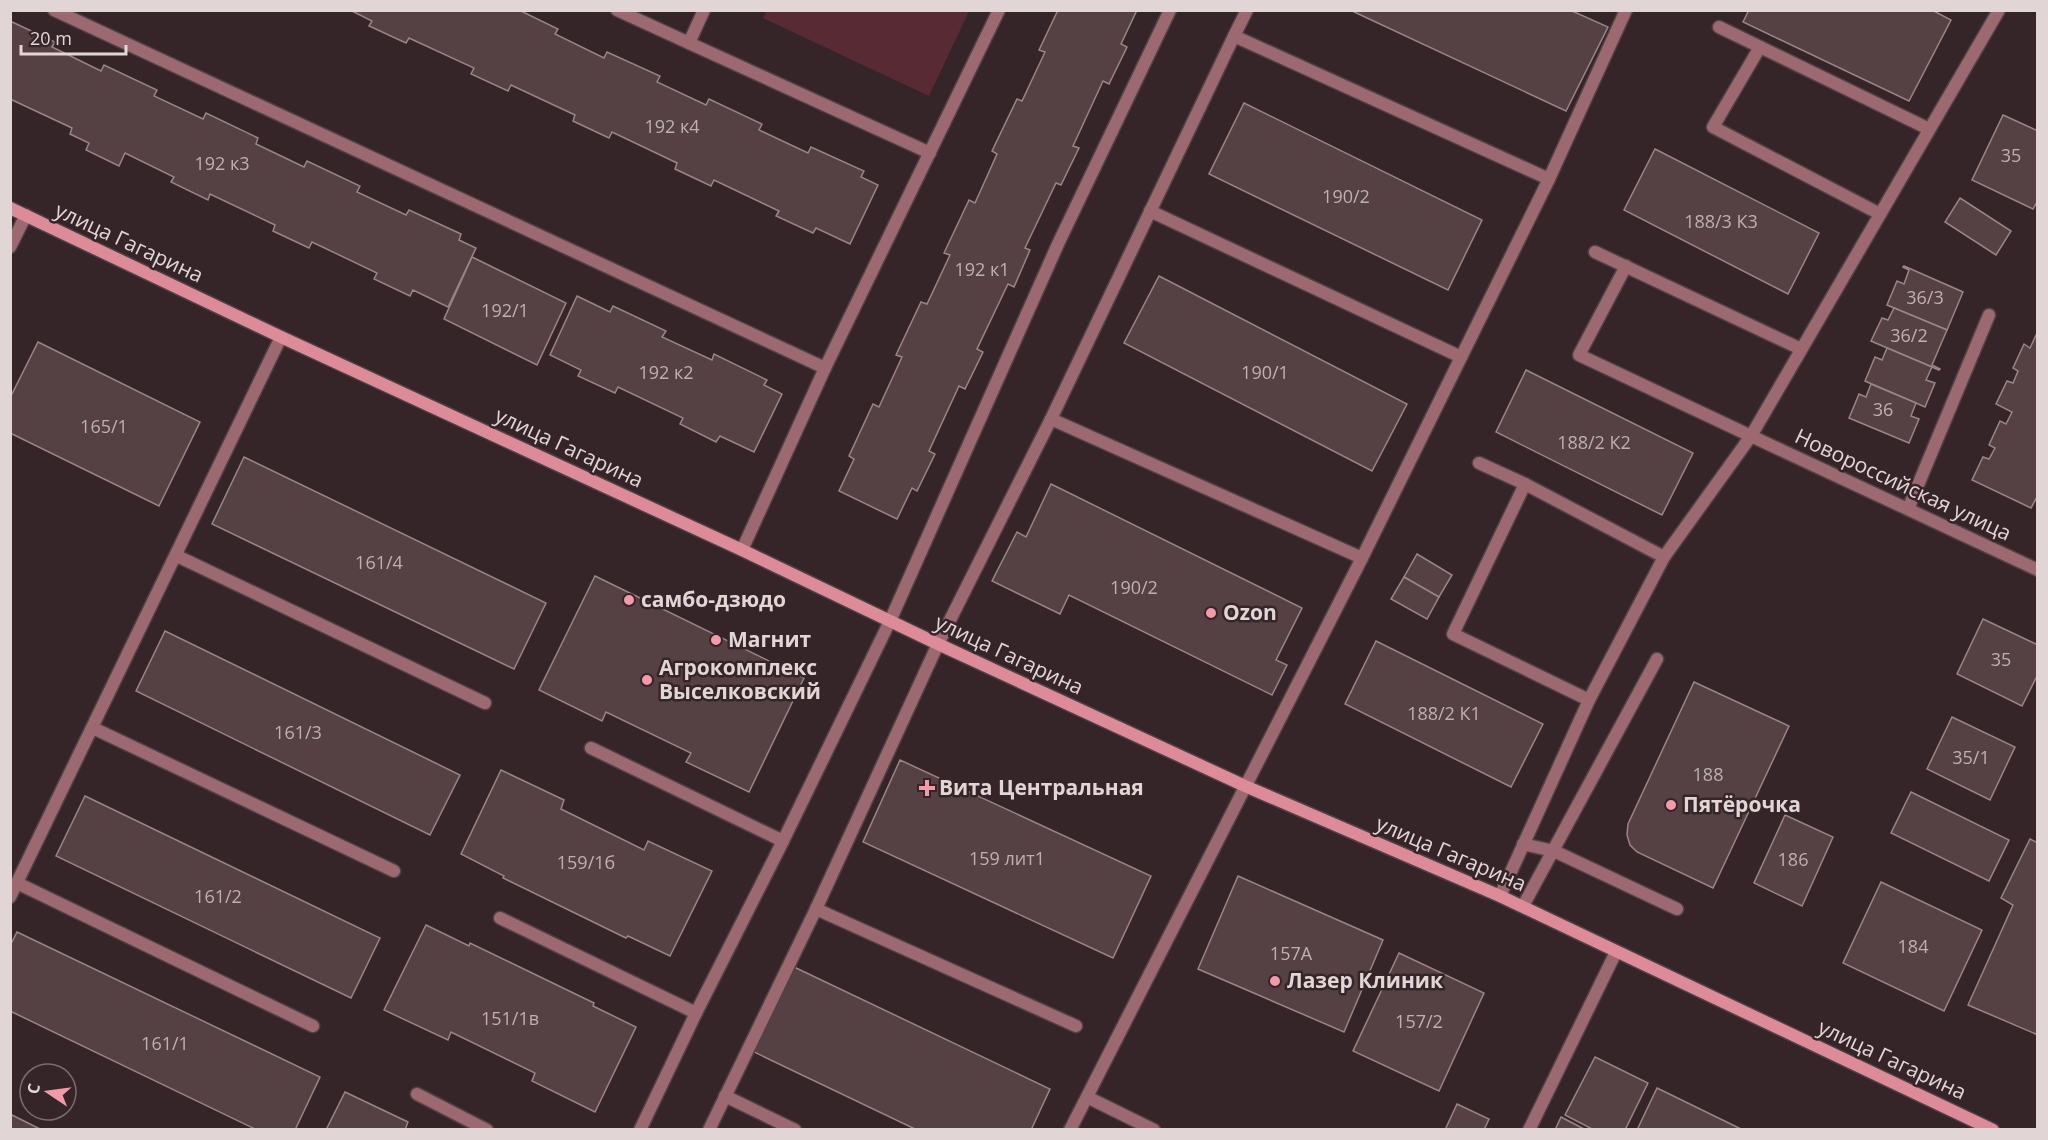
<svg xmlns="http://www.w3.org/2000/svg" width="2048" height="1140" font-family="'Open Sans',sans-serif">
<rect width="100%" height="100%" fill="#362528"/>
<path fill="#582b34" d="M767,10H969V11L929,96L763,18Z"/>
<g fill="#554144" stroke="#9a8487" stroke-width="1.5">
<path d="M350,10H519L558,29L555,34L604,58L607,52L660,76L657,82L706,105L709,99L762,124L759,130L808,153L811,147L864,171L861,177L878,185L850,244L816,228L813,233L776,216L779,211L714,180L711,186L675,169L677,163L612,132L609,138L573,121L575,115L511,85L508,91L471,74L474,68L409,38L406,43L369,26L372,21Z"/>
<path d="M1058,10H1137L1121,44L1127,47L1109,84L1103,81L1073,146L1079,148L1061,185L1056,183L1025,248L1030,250L1014,287L1008,284L977,349L983,352L965,389L959,386L929,451L935,454L917,491L912,488L897,519L839,491L854,459L849,456L873,404L879,407L902,357L896,355L921,302L927,304L950,255L944,253L969,200L975,203L997,154L992,151L1017,99L1022,101L1045,52L1039,50Z"/>
<path d="M1350,10H1570L1608,27L1566,111Z"/>
<path d="M1749,10H1932L1951,20L1909,101L1743,22Z"/>
<path d="M10,21L55,42L52,47L101,71L104,65L157,90L154,96L203,119L206,113L258,138L256,144L304,167L307,161L360,186L357,192L406,215L409,210L461,234L459,240L476,248L448,307L413,290L410,296L374,279L377,273L312,242L309,248L273,231L275,225L210,194L208,200L171,182L174,177L125,153L119,166L86,150L89,143L70,134L72,128L10,99Z"/>
<path d="M1244,103L1482,220L1448,290L1209,174Z"/>
<path d="M2003,115L2038,131V200L2033,209L1972,180Z"/>
<path d="M1655,149L1819,233L1788,294L1624,210Z"/>
<path d="M1960,198L2011,231L1996,255L1945,222Z"/>
<path d="M472,257L566,303L537,365L444,319Z"/>
<path d="M1904,266L1963,292L1947,330L1887,305L1897,281L1904,284L1909,270L1903,267Z"/>
<path d="M1159,276L1407,404L1372,471L1124,343Z"/>
<path d="M577,296L610,312L613,306L666,331L662,337L712,360L714,354L767,380L764,385L782,394L754,452L720,436L716,442L680,424L683,418L618,387L615,393L578,376L581,370L550,355Z"/>
<path d="M1894,308L1947,330L1932,365L1940,369L1939,370L1871,341L1882,318L1888,320Z"/>
<path d="M2037,333L2038,495L2031,508L1972,480L1983,457L1989,459L1995,448L1989,445L2000,421L2006,424L2012,412L1996,404L2007,381L2013,383L2018,371L2013,368L2024,344L2030,348Z"/>
<path d="M38,342L200,422L159,506L10,433V398Z"/>
<path d="M1887,348L1932,367L1926,380L1935,383L1925,407L1865,381L1875,357L1882,360Z"/>
<path d="M1526,370L1693,453L1662,515L1496,432Z"/>
<path d="M1871,384L1916,403L1911,416L1919,419L1909,443L1849,418L1859,394L1866,397Z"/>
<path d="M244,457L546,603L514,669L212,524Z"/>
<path d="M1051,484L1302,608L1276,660L1287,665L1272,695L1069,595L1060,614L992,581L1017,532L1026,537Z"/>
<path d="M1417,554L1452,575L1439,597L1404,577Z"/>
<path d="M595,576L804,678L749,792L686,762L691,753L606,712L602,721L539,690Z"/>
<path d="M1404,577L1439,597L1427,619L1391,599Z"/>
<path d="M1983,619L2038,645V674L2022,706L1957,674Z"/>
<path d="M165,631L460,775L430,835L136,691Z"/>
<path d="M1376,641L1543,724L1511,787L1345,704Z"/>
<path d="M1694,682L1789,726L1713,888L1637,852L1630,845L1627,835L1628,824Z"/>
<path d="M1952,717L2015,747L1990,800L1927,769Z"/>
<path d="M900,760L1151,876L1113,958L863,842Z"/>
<path d="M501,770L564,800L561,809L644,850L648,841L712,871L670,956L628,936L626,938L503,878L504,876L461,854Z"/>
<path d="M1911,792L2009,840L1989,881L1891,833Z"/>
<path d="M85,796L380,938L351,998L56,856Z"/>
<path d="M1785,815L1833,837L1802,906L1754,883Z"/>
<path d="M2030,839L2038,843V1035L1968,1005L2013,905L2001,898Z"/>
<path d="M1238,876L1383,940L1344,1032L1198,969Z"/>
<path d="M1881,882L1982,930L1944,1011L1843,963Z"/>
<path d="M426,925L469,946L470,943L594,1003L593,1006L636,1027L595,1112L532,1081L535,1073L451,1032L448,1040L384,1010Z"/>
<path d="M17,932L320,1077L295,1130H257L10,1011V946Z"/>
<path d="M1399,953L1484,993L1439,1091L1353,1051Z"/>
<path d="M794,967L1050,1089L1031,1130H917L754,1052Z"/>
<path d="M1595,1057L1648,1083L1625,1130H1594L1565,1115Z"/>
<path d="M1657,1088L1743,1130H1637Z"/>
<path d="M345,1092L408,1122L405,1130H326Z"/>
<path d="M1457,1104L1489,1119L1484,1130H1445Z"/>
<path d="M10,1114L42,1130H10Z"/>
<path d="M1561,1117L1586,1130H1555Z"/>
</g>
<g fill="none" stroke-linecap="round" stroke-linejoin="round">
<defs>
<g id="lane">
<path d="M54,10L825,368"/>
<path d="M617,10L689,43"/>
<path d="M704,10L689,43L930,153"/>
<path d="M1719,27L1929,129"/>
<path d="M1234,36L1247,10"/>
<path d="M1760,47L1713,127L1880,214"/>
<path d="M1549,179L1626,10"/>
<path d="M1150,211L1461,357"/>
<path d="M10,247L26,215"/>
<path d="M1595,252L1801,349"/>
<path d="M1626,266L1579,355L1751,436"/>
<path d="M1051,419L1362,558"/>
<path d="M1479,463L1525,484L1664,557"/>
<path d="M1525,484L1453,634L1589,700"/>
<path d="M1908,509L1989,315"/>
<path d="M742,550L825,368L999,10"/>
<path d="M177,556L485,703"/>
<path d="M93,728L394,871"/>
<path d="M591,748L783,841L890,621L1058,244L1170,10"/>
<path d="M1523,844L1554,851L1677,909"/>
<path d="M17,883L313,1026"/>
<path d="M1500,896L1589,700L1664,557L1751,436L1999,10"/>
<path d="M10,897L281,337"/>
<path d="M1523,906L1657,659"/>
<path d="M500,918L696,1013L783,841"/>
<path d="M417,1094L487,1130"/>
<path d="M725,1096L795,1130"/>
<path d="M1087,1097L1154,1130"/>
<path d="M640,1130L696,1013"/>
<path d="M709,1130L816,909"/>
<path d="M1070,1130L1362,558L1549,179L1234,36L1051,419L938,644L816,909L1076,1026"/>
<path d="M1529,1130L1616,952"/>
</g>
<path id="street" d="M1751,436L2038,570"/>
<path id="secondary" d="M10,208L281,337L742,550L938,644L1245,786L1500,896L1993,1130"/>
</defs>
<use href="#lane" stroke="#514144" stroke-width="15"/>
<use href="#street" stroke="#514144" stroke-width="15"/>
<use href="#secondary" stroke="#514144" stroke-width="15"/>
<use href="#lane" stroke="#9d6971" stroke-width="12"/>
<use href="#street" stroke="#9d6971" stroke-width="12"/>
<use href="#secondary" stroke="#dd8b99" stroke-width="12"/>
</g>
<g fill="#f39aa9" stroke="#362528" stroke-width="2">
<circle cx="629" cy="600" r="6"/>
<circle cx="1211" cy="613" r="6"/>
<circle cx="716" cy="640" r="6"/>
<circle cx="647" cy="680" r="6"/>
<path d="M924 779h6v6h6v6h-6v6h-6v-6h-6v-6h6z"/>
<circle cx="1671" cy="805" r="6"/>
<circle cx="1275" cy="981" r="6"/>
</g>
<g text-anchor="middle" stroke-width="5" stroke-linejoin="round" paint-order="stroke">
<g font-size="18" fill="#beb0b2">
<text x="672" y="133">192 к4</text>
<text x="2011" y="162">35</text>
<text x="222" y="170">192 к3</text>
<text x="1346" y="203">190/2</text>
<text x="1721" y="228">188/3 К3</text>
<text x="982" y="276">192 к1</text>
<text x="1925" y="304">36/3</text>
<text x="505" y="317">192/1</text>
<text x="1909" y="342">36/2</text>
<text x="666" y="379">192 к2</text>
<text x="1265" y="379">190/1</text>
<text x="1883" y="416">36</text>
<text x="104" y="433">165/1</text>
<text x="1594" y="449">188/2 К2</text>
<text x="379" y="569">161/4</text>
<text x="1134" y="594">190/2</text>
<text x="2001" y="666">35</text>
<text x="1444" y="720">188/2 К1</text>
<text x="298" y="739">161/3</text>
<text x="1971" y="764">35/1</text>
<text x="1708" y="781">188</text>
<text x="1007" y="865">159 лит1</text>
<text x="1793" y="866">186</text>
<text x="586" y="869">159/1б</text>
<text x="218" y="903">161/2</text>
<text x="1913" y="953">184</text>
<text x="1291" y="960">157А</text>
<text x="510" y="1025">151/1в</text>
<text x="1419" y="1028">157/2</text>
<text x="165" y="1050">161/1</text>
</g>
<g font-size="21" fill="#e1d5d6" stroke="#362528">
<text transform="translate(129 243) rotate(25)" y="7">улица Гагарина</text>
<text transform="translate(569 448) rotate(25)" y="7">улица Гагарина</text>
<text transform="translate(1903 485) rotate(25)" y="7">Новороссийская улица</text>
<text transform="translate(1009 655) rotate(25)" y="7">улица Гагарина</text>
<text transform="translate(1451 854) rotate(23)" y="7">улица Гагарина</text>
<text transform="translate(1892 1060) rotate(25)" y="7">улица Гагарина</text>
</g>
<g font-size="21" font-weight="bold" fill="#e1d5d6" stroke="#362528" text-anchor="start">
<text x="641" y="607">самбо-дзюдо</text>
<text x="1223" y="620">Ozon</text>
<text x="728" y="647">Магнит</text>
<text x="659" y="675">Агрокомплекс<tspan x="659" dy="24">Выселковский</tspan></text>
<text x="939" y="795">Вита Центральная</text>
<text x="1683" y="812">Пятёрочка</text>
<text x="1287" y="988">Лазер Клиник</text>
</g>
</g>
<rect width="2048" height="1140" fill="none" stroke="#e1d5d6" stroke-width="24"/>
<g transform="translate(48 1092) rotate(283)"><circle r="28" fill="#362528" stroke="#7a6b6e" stroke-width="1.5"/>
<path d="M0-4.5L10 22L0 15L-10 22Z" fill="#f39aa9"/>
<text y="-9" font-size="16" font-weight="bold" text-anchor="middle" fill="#e1d5d6">С</text>
</g>
<path d="M21 45v9h105v-9" fill="none" stroke="#e1d5d6" stroke-width="3"/>
<text x="30" y="45" font-size="18" fill="#e1d5d6" stroke="#362528" stroke-width="4.5" paint-order="stroke">20 m</text>
</svg>
